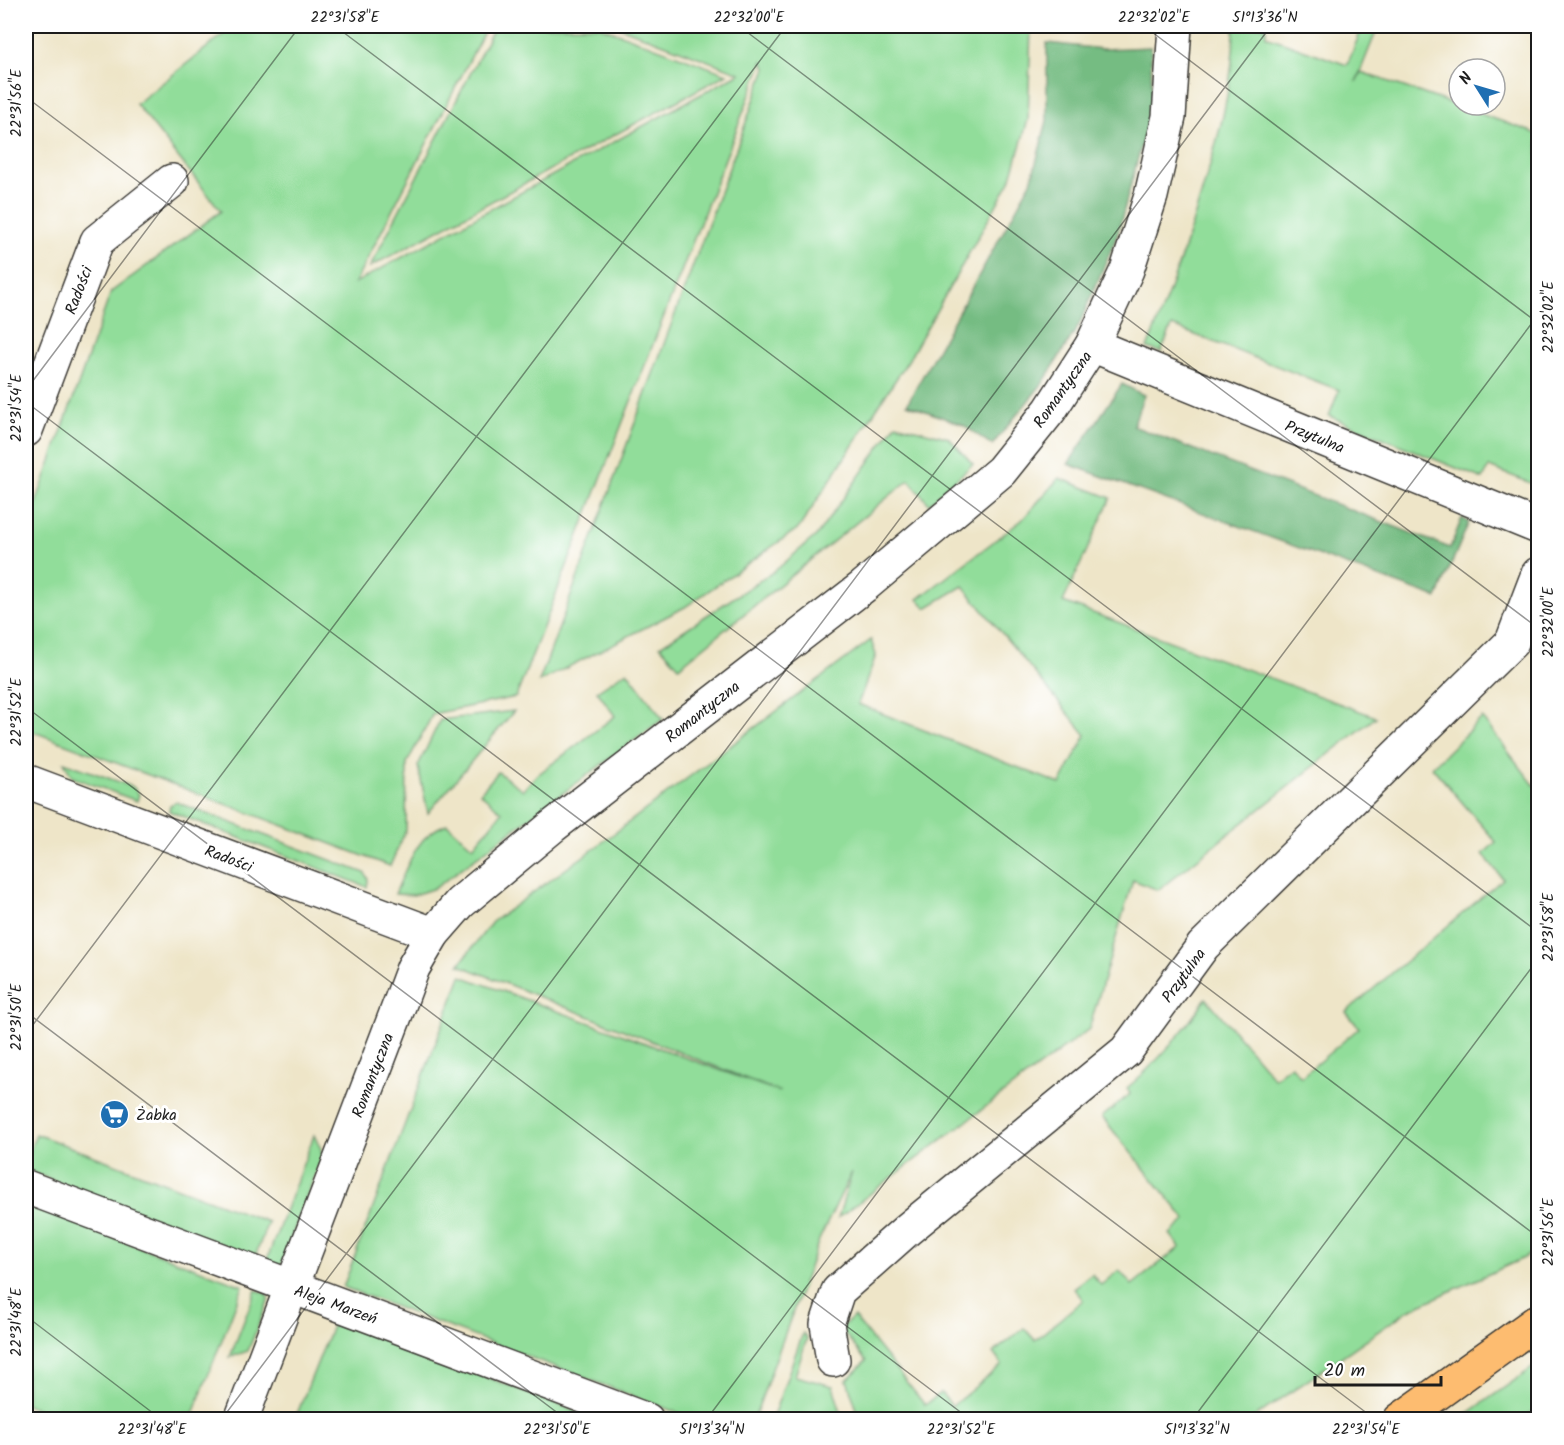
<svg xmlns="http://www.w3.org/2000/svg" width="1564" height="1445" font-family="Kalam,sans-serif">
<rect width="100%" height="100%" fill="#fff"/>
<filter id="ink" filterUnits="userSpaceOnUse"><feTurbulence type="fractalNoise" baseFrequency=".0167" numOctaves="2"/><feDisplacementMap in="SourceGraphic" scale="12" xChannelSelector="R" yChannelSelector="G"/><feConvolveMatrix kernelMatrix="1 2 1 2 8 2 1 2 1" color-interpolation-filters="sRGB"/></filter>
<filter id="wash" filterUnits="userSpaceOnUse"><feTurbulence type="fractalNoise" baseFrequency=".008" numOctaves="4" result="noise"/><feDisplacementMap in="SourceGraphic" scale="24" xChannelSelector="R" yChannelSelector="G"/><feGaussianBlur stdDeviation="1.35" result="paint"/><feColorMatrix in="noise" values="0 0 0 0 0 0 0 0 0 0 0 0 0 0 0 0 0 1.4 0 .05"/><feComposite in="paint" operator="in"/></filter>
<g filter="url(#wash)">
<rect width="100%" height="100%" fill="#eee5c8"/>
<g fill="#91dd9a" stroke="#567c5b" stroke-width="1.5">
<path d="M234,26H487L355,283L740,73L617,26H1031L1028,120L1010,181L909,359L799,528L685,607L539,682L766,68L763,61L516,697L433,714L407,763L406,830L390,866L26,729V531L111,292L221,211L136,104Z"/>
<path d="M495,26H599L727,74L370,267Z"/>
<path d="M1234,26H1266V36L1347,65L1362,28L1376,32L1356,82L1361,72L1538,134V486L1489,467L1483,479L1329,416L1339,390L1172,326L1161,352L1147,348C1167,301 1183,253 1198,205C1216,146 1234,88 1234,26Z"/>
<path d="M896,424L949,438L973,464L929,504L909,480L679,667L660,646L776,570L818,534Z"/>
<path d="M1059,478L1111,498L1063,602L1376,717L1158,890L1133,880L1089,1029L838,1218L852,1172L819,1240L754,1419H694L343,1287L461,976L780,1092L459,965L492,922L588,853L871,640L876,655L858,704L1060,784L1086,735L963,586L926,608L918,599L1022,520Z"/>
<path d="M627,671L663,719L435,888L414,895L395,894C407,867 416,834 447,824L473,847L502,812L480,793L498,772L523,790L536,776L615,716L597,691Z"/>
<path d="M514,711L428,813L418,766L440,720Z"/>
<path d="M1482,718L1538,790V1248L1524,1258L1409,1310L1252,1419H860L847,1380L866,1361L840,1328L854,1317L925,1405L941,1393L952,1406L1002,1365L993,1353L1024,1328L1035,1340L1083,1300L1074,1288L1092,1274L1101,1285L1119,1270L1132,1285L1180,1247L1170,1234L1186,1220L1102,1117L1130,1094L1127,1088C1156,1064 1186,1029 1206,998L1274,1078L1291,1065L1301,1077L1359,1028L1346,1012L1503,879L1483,854L1496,842L1432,767Z"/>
<path d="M64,762L133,787L139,794L137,801L72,777Z"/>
<path d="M176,802L365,873L368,879L367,887L169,811L170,805Z"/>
<path d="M36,1134L268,1222L255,1257L26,1170V1160Z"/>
<path d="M314,1135L321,1149L322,1157L280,1267L266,1262Z"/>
<path d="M26,1204L243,1286L191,1419H42L45,1412L26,1404Z"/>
<path d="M256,1290L266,1293L269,1299L248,1351L230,1357Z"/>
<path d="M334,1321L600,1419H295Z"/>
<path d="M803,1333L807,1338L795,1376L833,1386L843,1419H772Z"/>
<path d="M1538,1364V1408L1522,1419H1460Z"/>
</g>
<g fill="#74bc82" stroke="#486c4f" stroke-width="1.5">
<path d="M1047,43L1103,49L1151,47L1152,106L1117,236L1079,325L1043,383L992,445L963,425L907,404L1031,182L1047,121Z"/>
<path d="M1122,384L1144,395L1133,426L1450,548L1462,518L1469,522L1437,598L1068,464Z"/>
</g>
</g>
<g filter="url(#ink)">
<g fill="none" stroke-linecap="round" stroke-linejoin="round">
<defs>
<g id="street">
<path d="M1092,345L1538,527"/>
<path d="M26,430L97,241L172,181"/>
<path d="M26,781L433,934"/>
<path d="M26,1187L647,1420"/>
<path d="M833,1360L827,1324L838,1291L908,1229L1126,1051L1203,946L1512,642L1538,574"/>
<path d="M241,1420L400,1003L413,968L433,934L460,903L553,826L864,586L1001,471L1050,410L1092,345L1127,270L1151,196L1169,117L1175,26"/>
</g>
<path id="primary" d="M1400,1420L1538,1321"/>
</defs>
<use href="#street" stroke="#3c3a36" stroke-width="36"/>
<use href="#primary" stroke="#3c3a36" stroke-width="36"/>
<use href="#street" stroke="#fff" stroke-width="33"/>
<use href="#primary" stroke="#fdbc70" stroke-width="33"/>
</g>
</g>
<path fill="none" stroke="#1c1c1c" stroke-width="1.5" stroke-opacity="0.45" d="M335,26L1538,932M739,26L1538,628M1144,26L1538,323M26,97L1538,1237M26,390L300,26M26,402L1376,1420M26,707L971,1420M26,1012L567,1420M26,1034L786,26M26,1316L162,1420M221,1420L1271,26M706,1420L1538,315M1192,1420L1538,959"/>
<defs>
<symbol id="supermarket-disc" viewBox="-11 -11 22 22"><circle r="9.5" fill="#1f6fb2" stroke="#fff"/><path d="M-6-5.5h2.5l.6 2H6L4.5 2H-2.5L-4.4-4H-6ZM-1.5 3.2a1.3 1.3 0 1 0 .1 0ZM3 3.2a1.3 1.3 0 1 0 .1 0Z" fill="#fff"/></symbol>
</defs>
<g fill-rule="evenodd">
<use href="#supermarket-disc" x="98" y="1098" width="33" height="33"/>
</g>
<g text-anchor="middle" stroke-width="6" stroke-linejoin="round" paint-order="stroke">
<g font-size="16" fill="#1c1c1c" stroke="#fff">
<text transform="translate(78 290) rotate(-69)" y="6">Radości</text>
<text transform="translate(1062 389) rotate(-55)" y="6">Romantyczna</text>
<text transform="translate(1315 436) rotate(22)" y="6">Przytulna</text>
<text transform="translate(702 711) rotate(-38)" y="6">Romantyczna</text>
<text transform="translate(229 858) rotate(21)" y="6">Radości</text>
<text transform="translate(1183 975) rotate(-54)" y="6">Przytulna</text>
<text transform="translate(372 1075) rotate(-69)" y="6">Romantyczna</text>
<text transform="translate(336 1304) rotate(20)" y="6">Aleja Marzeń</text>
</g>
<g font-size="16" fill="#1c1c1c" stroke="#fff" text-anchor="start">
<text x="136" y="1120">Żabka</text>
</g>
</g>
<rect width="1564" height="1445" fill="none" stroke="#fff" stroke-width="66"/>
<g transform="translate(1477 87) rotate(307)"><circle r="28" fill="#ffffff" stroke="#a4a4a4" stroke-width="1.5"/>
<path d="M0-4.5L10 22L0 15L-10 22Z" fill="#1f6fb2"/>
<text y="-9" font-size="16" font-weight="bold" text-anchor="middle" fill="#1c1c1c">N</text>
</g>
<path d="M1315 1376v9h126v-9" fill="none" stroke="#1c1c1c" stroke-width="3"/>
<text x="1324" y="1376" font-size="18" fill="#1c1c1c" stroke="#ffffff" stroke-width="4.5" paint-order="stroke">20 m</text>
<rect x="33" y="33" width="1498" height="1379" fill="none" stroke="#1c1c1c" stroke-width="2"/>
<g font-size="15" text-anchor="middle" fill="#1c1c1c">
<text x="345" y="22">22°31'58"E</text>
<text x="749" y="22">22°32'00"E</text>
<text x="1154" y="22">22°32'02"E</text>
<text x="1265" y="22">51°13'36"N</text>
<text transform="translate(16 103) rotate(-90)" y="5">22°31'56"E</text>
<text transform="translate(1548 317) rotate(-90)" y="5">22°32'02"E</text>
<text transform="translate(16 408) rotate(-90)" y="5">22°31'54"E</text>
<text transform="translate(1548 622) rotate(-90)" y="5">22°32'00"E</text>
<text transform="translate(16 712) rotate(-90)" y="5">22°31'52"E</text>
<text transform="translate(1548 927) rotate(-90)" y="5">22°31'58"E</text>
<text transform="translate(16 1017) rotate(-90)" y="5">22°31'50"E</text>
<text transform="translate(1548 1232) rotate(-90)" y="5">22°31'56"E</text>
<text transform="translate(16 1322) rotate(-90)" y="5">22°31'48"E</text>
<text x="152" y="1434">22°31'48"E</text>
<text x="557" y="1434">22°31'50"E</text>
<text x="712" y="1434">51°13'34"N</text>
<text x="961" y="1434">22°31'52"E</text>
<text x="1197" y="1434">51°13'32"N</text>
<text x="1366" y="1434">22°31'54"E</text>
</g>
</svg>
